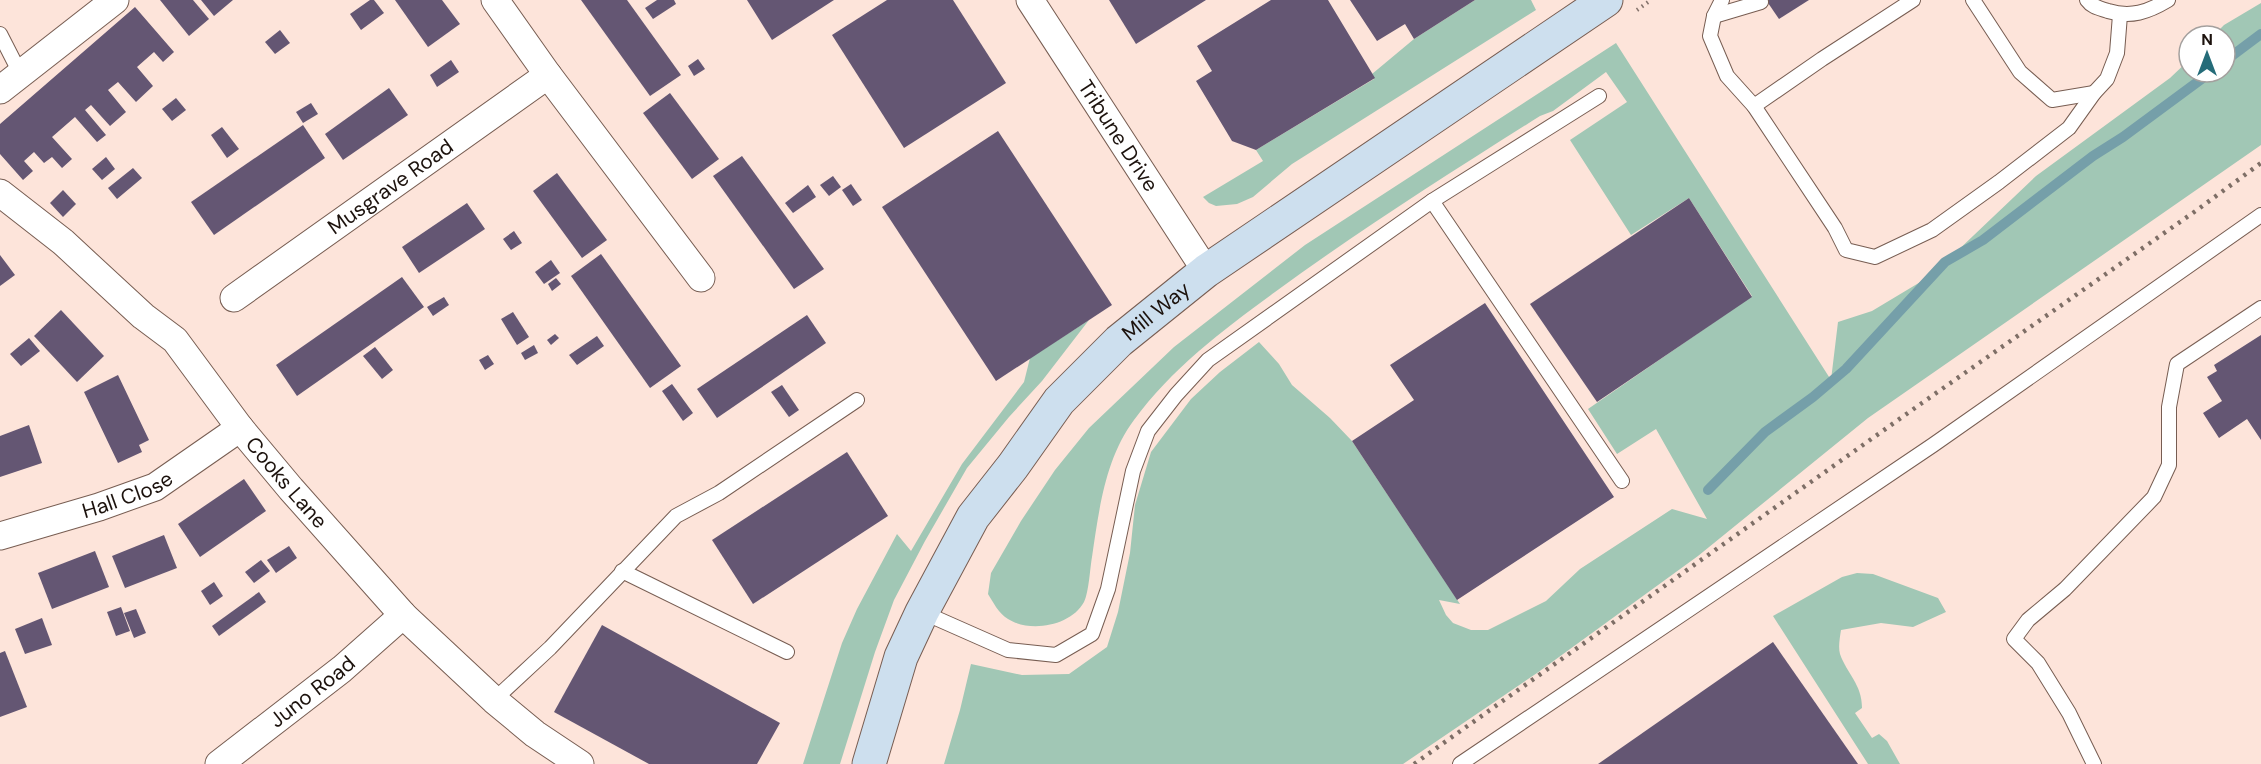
<svg xmlns="http://www.w3.org/2000/svg" width="2261" height="764" font-family="'DM Sans',sans-serif">
<rect width="100%" height="100%" fill="#fde4da"/>
<g fill="#a1c7b5">
<path d="M1475,0H1531L1536,10L1292,164L1253,197L1237,204L1216,206L1209,203L1203,197L1263,161L1256,150L1374,79L1372,74L1414,39Z"/>
<path d="M2261,3V145L1868,418L1698,556L1537,673L1403,764H944L960,710L971,664L1022,675L1069,674L1107,647L1118,612L1130,553L1135,505L1151,452L1191,399L1220,372L1259,342L1279,364L1292,385L1330,418L1352,441L1460,604L1439,600L1446,615L1453,623L1471,630H1488L1546,601L1580,569L1672,509L1707,519L1656,429L1617,454L1588,409L1752,296L1689,198L1631,235L1570,140L1627,102L1606,72L1553,111L1540,116C1450,173 1361,229 1275,292C1223,330 1172,368 1134,420C1105,459 1099,510 1092,557C1090,568 1089,592 1084,602C1071,626 1030,633 1008,619C999,614 993,602 988,594L991,573L1021,521L1055,470L1089,428L1174,347L1305,245L1616,43L1831,380L1838,322L1872,311L1932,275L2036,176L2170,78L2189,60V72H2225V36H2213L2224,25Z"/>
<path d="M1089,320L1042,381L1009,417L967,468L925,541L894,600L875,652L840,764H803L842,643L857,609L897,534L911,551L962,464L1024,382L1030,358Z"/>
<path d="M1857,573L1873,574L1938,598L1946,612L1913,627L1881,623L1841,630C1840,637 1838,647 1840,654C1847,674 1862,684 1862,708L1855,713L1872,738L1879,734L1887,741L1900,764H1868L1773,616L1842,577Z"/>
</g>
<g fill="none" stroke-linecap="round" stroke-linejoin="round">
<g stroke="#759fa9" stroke-width="10">
<path d="M2225,61L2261,34"/>
<path d="M1708,490L1765,432L1813,397L1846,369L1945,262L1983,240L2093,156L2123,137L2211,72"/>
</g>
</g>
<g fill="#645673">
<path d="M160,0H193L209,19L189,36Z"/>
<path d="M201,0H233L214,16Z"/>
<path d="M370,0H374L384,13L361,30L350,14Z"/>
<path d="M395,0H442L460,24L428,47Z"/>
<path d="M581,0H627L681,75L650,96Z"/>
<path d="M657,0H674L676,4L653,19L645,8Z"/>
<path d="M747,0H834L772,40Z"/>
<path d="M887,0H953L1006,83L904,148L832,35Z"/>
<path d="M1109,0H1206L1136,44Z"/>
<path d="M1271,0H1328L1375,78L1256,150L1232,141L1196,81L1212,71L1197,46Z"/>
<path d="M1350,0H1475L1414,39L1405,24L1377,41Z"/>
<path d="M1766,0H1809L1779,19Z"/>
<path d="M135,7L174,52L163,62L154,52L137,67L153,86L136,102L118,82L108,90L126,112L110,126L91,105L85,110L106,135L97,142L75,117L52,137L72,159L62,168L52,157L44,163L34,152L24,161L33,171L23,180L0,154V124Z"/>
<path d="M280,30L290,43L275,54L265,42Z"/>
<path d="M698,59L705,69L694,76L688,66Z"/>
<path d="M451,60L459,72L437,87L430,75Z"/>
<path d="M389,88L408,115L343,160L325,134Z"/>
<path d="M670,93L719,159L692,179L643,113Z"/>
<path d="M176,98L186,110L172,121L162,109Z"/>
<path d="M311,103L318,114L303,123L296,112Z"/>
<path d="M303,125L325,158L214,235L191,202Z"/>
<path d="M222,127L239,149L227,158L211,135Z"/>
<path d="M998,131L1112,305L996,381L882,207Z"/>
<path d="M742,156L824,269L794,289L713,176Z"/>
<path d="M106,157L115,169L102,180L92,169Z"/>
<path d="M133,168L142,178L117,199L108,188Z"/>
<path d="M557,173L607,240L582,258L533,191Z"/>
<path d="M833,176L841,187L829,196L820,185Z"/>
<path d="M851,184L862,200L853,206L842,190Z"/>
<path d="M808,185L816,197L793,213L785,203Z"/>
<path d="M63,190L76,204L63,217L50,203Z"/>
<path d="M1689,198L1752,297L1597,402L1530,304Z"/>
<path d="M467,203L485,229L419,273L402,247Z"/>
<path d="M514,231L522,243L511,250L503,239Z"/>
<path d="M601,254L681,366L650,388L571,276Z"/>
<path d="M0,255L15,275L0,286Z"/>
<path d="M551,260L560,273L544,284L535,272Z"/>
<path d="M402,277L424,307L297,396L276,365Z"/>
<path d="M556,278L561,284L552,291L548,284Z"/>
<path d="M444,297L449,305L433,316L427,307Z"/>
<path d="M1485,303L1614,497L1457,600L1352,441L1414,400L1390,365Z"/>
<path d="M61,310L104,356L77,382L34,336Z"/>
<path d="M513,312L529,337L517,345L501,319Z"/>
<path d="M807,315L826,343L717,418L697,389Z"/>
<path d="M555,334L559,338L551,345L547,340Z"/>
<path d="M2261,335V440L2247,419L2219,438L2203,413L2222,401L2207,377L2217,371L2214,365Z"/>
<path d="M597,336L604,346L577,365L569,355Z"/>
<path d="M29,338L40,351L21,366L10,354Z"/>
<path d="M534,345L538,353L525,360L521,353Z"/>
<path d="M375,347L393,370L382,379L363,356Z"/>
<path d="M488,355L494,364L485,370L479,360Z"/>
<path d="M118,375L149,440L139,445L142,452L118,463L84,392Z"/>
<path d="M672,384L693,413L683,421L662,391Z"/>
<path d="M782,385L799,410L789,417L771,392Z"/>
<path d="M29,425L42,463L0,477V436Z"/>
<path d="M847,452L888,516L753,604L712,540Z"/>
<path d="M244,479L266,511L200,557L178,524Z"/>
<path d="M164,535L177,568L125,588L112,556Z"/>
<path d="M289,546L297,558L276,573L267,560Z"/>
<path d="M95,551L109,587L52,609L38,573Z"/>
<path d="M261,560L270,571L254,583L245,572Z"/>
<path d="M214,582L223,596L210,605L201,591Z"/>
<path d="M259,592L266,602L219,636L212,626Z"/>
<path d="M121,607L130,631L116,636L107,612Z"/>
<path d="M136,609L146,633L134,638L124,613Z"/>
<path d="M42,618L52,645L25,654L15,629Z"/>
<path d="M602,625L780,723L757,764H649L554,712Z"/>
<path d="M1773,642L1858,764H1598Z"/>
<path d="M5,651L27,707L0,717V653Z"/>
</g>
<g fill="none" stroke-linecap="round" stroke-linejoin="round">
<defs>
<g id="lane">
<path d="M1722,0L1714,16L1710,36L1727,76L1754,106L1835,228L1846,250L1875,257L1932,230L1999,182L2069,128L2094,93L2107,79L2117,53L2120,15"/>
<path d="M1973,0L2020,72L2052,100L2094,93"/>
<path d="M2087,0C2092,7 2099,8 2108,11C2131,18 2148,12 2168,0"/>
<path d="M1714,16L1761,2"/>
<path d="M0,34L21,75"/>
<path d="M1754,106L1822,59L1913,0"/>
<path d="M1432,201L1622,481"/>
<path d="M622,571L787,652"/>
<path d="M922,612L1008,650L1056,655L1092,634L1108,589L1133,471L1148,431L1176,395L1208,360L1432,201L1599,96"/>
<path d="M494,700L550,648L676,516L719,493L857,400"/>
<path d="M1460,764L1933,445L2261,215"/>
<path d="M2094,764L2069,713L2038,663L2014,639L2028,620L2065,589L2154,497L2169,465V407L2177,364L2261,308"/>
</g>
<g id="street">
<path d="M495,0L548,75L701,278"/>
<path id="s1" d="M1030,0L1206,271"/>
<path d="M0,90L115,0"/>
<path id="s2" d="M0,193L63,242L143,316L175,340L240,428L291,489L403,615L494,700L535,734L580,764"/>
<path id="s3" d="M234,298L548,75"/>
<path id="s4" d="M0,536L99,507L155,487L240,428"/>
<path id="s5" d="M219,764L342,669L403,615"/>
</g>
<g id="secondary">
<path id="s6" d="M869,764L901,657L922,612L973,517L1013,466L1059,401L1119,341L1206,271L1606,0"/>
</g>
</defs>
<use href="#lane" stroke="#775d52" stroke-width="16"/>
<use href="#street" stroke="#775d52" stroke-width="29"/>
<use href="#secondary" stroke="#775d52" stroke-width="35"/>
<path stroke="#84736c" stroke-width="4" stroke-dasharray="1.5 4.5" stroke-linecap="butt" d="M1637,10L1651,0"/>
<use href="#lane" stroke="#fff" stroke-width="14"/>
<use href="#street" stroke="#fff" stroke-width="27"/>
<use href="#secondary" stroke="#cddfee" stroke-width="33"/>
<path stroke="#7e6e66" stroke-width="4.5" stroke-dasharray="3 6" stroke-linecap="butt" d="M1414,764L1922,403L2197,210L2261,163"/>
</g>
<g text-anchor="middle" stroke-width="6" stroke-linejoin="round" paint-order="stroke">
<g font-size="21" fill="#1c120d" stroke="#fff">
<text dy="7" stroke="none"><textPath href="#s1" startOffset="162">Tribune Drive</textPath></text>
<text dy="7" stroke="none"><textPath href="#s3" startOffset="192">Musgrave Road</textPath></text>
<text dy="7" stroke="none"><textPath href="#s6" startOffset="546">Mill Way</textPath></text>
<text dy="7" stroke="none"><textPath href="#s2" startOffset="410">Cooks Lane</textPath></text>
<text dy="7" stroke="none"><textPath href="#s4" startOffset="134">Hall Close</textPath></text>
<text dy="7" stroke="none"><textPath href="#s5" startOffset="118">Juno Road</textPath></text>
</g>
</g>
<g transform="translate(2207 54)"><circle r="28" fill="#ffffff" stroke="#a4a09e" stroke-width="1.5"/>
<path d="M0-4.5L10 22L0 15L-10 22Z" fill="#256c79"/>
<text y="-9" font-size="16" font-weight="bold" text-anchor="middle" fill="#1c120d">N</text>
</g>
</svg>
